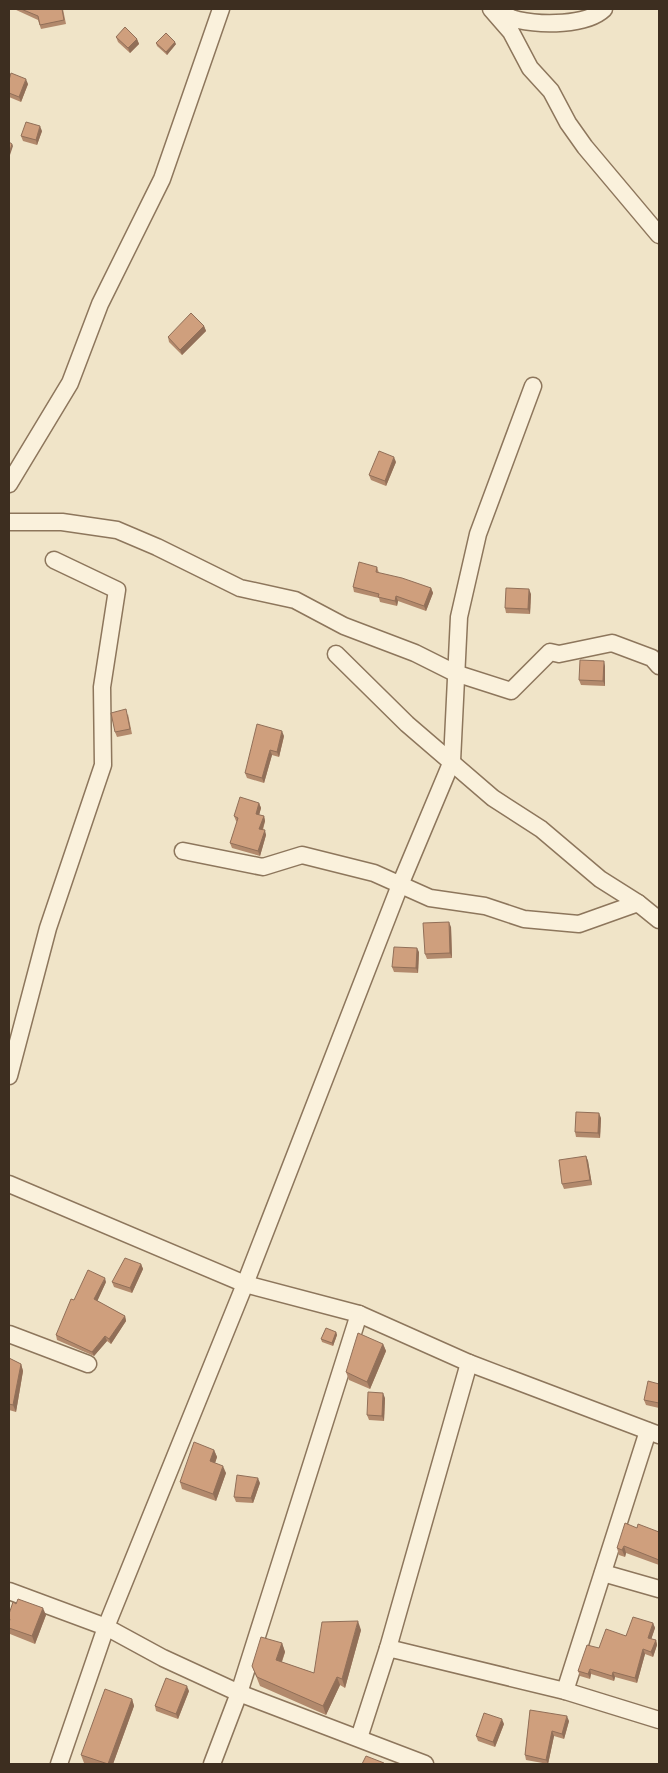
<svg xmlns="http://www.w3.org/2000/svg" width="668" height="1773" font-family="'Crimson Pro',serif">
<rect width="100%" height="100%" fill="#f0e4c8"/>
<g fill="none" stroke-linecap="round" stroke-linejoin="round">
<defs>
<g id="minor">
<path d="M491,9L511,32L530,68L551,91L568,123L585,147L659,235"/>
<path d="M497,11C504,14 511,19 518,20C541,25 586,26 604,9"/>
<path d="M9,484L70,383L100,304L162,179L221,9"/>
<path d="M9,522H62L117,530L157,547L240,588L295,600L344,626L415,653L455,673L511,691L550,652L559,654L612,643L652,658L659,666"/>
<path d="M336,654L407,724L493,798L541,829L600,879L638,903"/>
<path d="M183,851L263,867L302,855L374,873L430,898L485,906L524,919L579,924L638,903L659,920"/>
<path d="M9,1076L48,928L103,765L102,687L117,590L54,560"/>
<path d="M9,1184L245,1284L359,1314L469,1363L659,1435"/>
<path d="M9,1334L88,1364"/>
<path d="M648,1431L565,1691L659,1720"/>
<path d="M603,1573L659,1589"/>
<path d="M9,1591L106,1627L163,1658L239,1693L425,1764"/>
<path d="M388,1648L469,1363"/>
<path d="M359,1738L388,1648L565,1691"/>
<path d="M59,1764L106,1627L245,1284L400,885L452,761L459,617L478,534L533,386"/>
<path d="M212,1764L239,1693L359,1314"/>
</g>
</defs>
<use href="#minor" stroke="#8d765c" stroke-width="19"/>
<use href="#minor" stroke="#faf1dc" stroke-width="16"/>
</g>
<g fill="#b2896c">
<path d="M14,9H63L66,24L41,29L38,20Z"/>
<path d="M116,37L137,39L139,44L130,53L118,42Z"/>
<path d="M156,43L176,44L167,55L157,46Z"/>
<path d="M9,80L28,84L21,102L9,97Z"/>
<path d="M42,131L37,145L23,141L21,136Z"/>
<path d="M204,326L206,331L182,355L169,342L168,337Z"/>
<path d="M396,462L386,486L371,480L369,475Z"/>
<path d="M377,567L379,573L431,588L433,593L426,611L398,601L397,606L380,602L379,598L354,592L353,587Z"/>
<path d="M531,594L530,614L506,613L505,608Z"/>
<path d="M605,666V686L581,685L579,680Z"/>
<path d="M128,714L132,734L117,737L115,732Z"/>
<path d="M284,736L279,757L272,755L264,783L247,778L245,773Z"/>
<path d="M259,803L261,808L259,815L264,816L265,821L263,830L266,835L260,856L232,848L230,843L237,822L236,821L234,816Z"/>
<path d="M451,927L452,958L427,959L425,954Z"/>
<path d="M419,952L418,973L394,972L392,967Z"/>
<path d="M601,1118L600,1138L576,1137L575,1132Z"/>
<path d="M586,1156L588,1161L592,1185L564,1189L562,1184Z"/>
<path d="M141,1264L143,1269L132,1293L114,1287L112,1282Z"/>
<path d="M106,1282L97,1301L125,1316L126,1321L111,1344L107,1341L94,1356L57,1340L56,1335L74,1300Z"/>
<path d="M336,1332L337,1335L333,1346L322,1342L321,1339Z"/>
<path d="M383,1344L386,1351L370,1389L349,1380L346,1372Z"/>
<path d="M9,1358L21,1364L23,1371L16,1412L9,1410Z"/>
<path d="M659,1384V1408L646,1405L644,1400Z"/>
<path d="M385,1398L384,1421L369,1420L367,1415Z"/>
<path d="M214,1450L217,1457L215,1463L226,1473L216,1501L182,1489L180,1482Z"/>
<path d="M260,1483L253,1503L236,1502L234,1497Z"/>
<path d="M637,1528L659,1532V1565L626,1553L625,1557L619,1555L617,1548Z"/>
<path d="M9,1614L46,1615L35,1644L10,1634L9,1631Z"/>
<path d="M653,1623L655,1628L651,1639L656,1640L657,1645L653,1657L645,1654L637,1683L615,1677L614,1681L591,1674L590,1679L580,1676L578,1671L599,1648Z"/>
<path d="M361,1630L345,1688L340,1685L326,1715L260,1686L252,1666L282,1643L285,1652L282,1662L314,1673Z"/>
<path d="M189,1691L178,1719L156,1711L155,1706Z"/>
<path d="M132,1699L134,1706L113,1764H88L84,1763L81,1755Z"/>
<path d="M530,1710L569,1721L564,1739L554,1736L548,1764L526,1760L525,1755Z"/>
<path d="M504,1724L495,1747L478,1741L476,1736Z"/>
</g>
<g fill="#916f58">
<path d="M137,39L139,44L130,53L128,48Z"/>
<path d="M175,42L176,44L167,55L166,52Z"/>
<path d="M26,79L28,84L21,102L19,97Z"/>
<path d="M40,126L42,131L37,145L36,140Z"/>
<path d="M12,144L13,146L9,158V154Z"/>
<path d="M204,326L206,331L182,355L180,350Z"/>
<path d="M394,457L396,462L386,486L385,481Z"/>
<path d="M431,588L433,593L426,611L424,606Z"/>
<path d="M529,589L531,594L530,614L528,609Z"/>
<path d="M396,596L398,601L397,606L395,601Z"/>
<path d="M604,661L605,666V686L603,681Z"/>
<path d="M282,731L284,736L279,757L277,752Z"/>
<path d="M270,750L272,755L264,783L262,778Z"/>
<path d="M259,803L261,808L258,819L256,814Z"/>
<path d="M264,816L265,821L261,834L259,829Z"/>
<path d="M265,830L266,835L260,856L258,851Z"/>
<path d="M449,922L451,927L452,958L450,953Z"/>
<path d="M417,948L419,952L418,973L416,968Z"/>
<path d="M599,1113L601,1118L600,1138L598,1133Z"/>
<path d="M586,1156L588,1161L592,1185L590,1180Z"/>
<path d="M141,1264L143,1269L132,1293L130,1288Z"/>
<path d="M105,1278L106,1282L96,1304L94,1299Z"/>
<path d="M125,1316L126,1321L111,1344L109,1339Z"/>
<path d="M336,1332L337,1335L333,1346L332,1343Z"/>
<path d="M105,1336L107,1341L94,1356L92,1352Z"/>
<path d="M383,1344L386,1351L370,1389L367,1382Z"/>
<path d="M21,1364L23,1371L16,1412L13,1405Z"/>
<path d="M383,1393L385,1398L384,1421L382,1416Z"/>
<path d="M214,1450L217,1457L213,1469L210,1461Z"/>
<path d="M223,1466L226,1473L216,1501L213,1494Z"/>
<path d="M258,1478L260,1483L253,1503L251,1498Z"/>
<path d="M624,1546L626,1553L625,1557L622,1550Z"/>
<path d="M43,1608L46,1615L35,1644L32,1636Z"/>
<path d="M358,1621L361,1630L345,1688L342,1679Z"/>
<path d="M653,1623L655,1628L650,1643L648,1638Z"/>
<path d="M656,1640L657,1645L653,1657L651,1652Z"/>
<path d="M282,1643L285,1652L279,1669L276,1660Z"/>
<path d="M643,1649L645,1654L637,1683L635,1678Z"/>
<path d="M590,1669L591,1674L590,1679L588,1674Z"/>
<path d="M613,1672L615,1677L614,1681L612,1676Z"/>
<path d="M337,1677L340,1685L326,1715L323,1706Z"/>
<path d="M187,1686L189,1691L178,1719L176,1714Z"/>
<path d="M132,1699L134,1706L113,1764H108Z"/>
<path d="M567,1716L569,1721L564,1739L562,1734Z"/>
<path d="M502,1719L504,1724L495,1747L493,1742Z"/>
<path d="M552,1731L554,1736L548,1764L546,1760Z"/>
</g>
<g fill="#cf9f7d" stroke="#916f58">
<path d="M21,9H62L64,20L40,25L38,16Z"/>
<path d="M125,27L137,39L128,48L116,37Z"/>
<path d="M166,33L175,42L166,52L156,43Z"/>
<path d="M11,73L26,79L19,97L9,93V80Z"/>
<path d="M26,122L40,126L36,140L21,136Z"/>
<path d="M9,142L12,144L9,154Z"/>
<path d="M191,313L204,326L180,350L168,337Z"/>
<path d="M379,451L394,457L385,481L369,475Z"/>
<path d="M359,562L377,567L376,572L402,578L431,588L424,606L396,596L395,601L378,597L379,594L353,587Z"/>
<path d="M506,588L529,589L528,609L505,608Z"/>
<path d="M580,660L604,661L603,681L579,680Z"/>
<path d="M126,709L130,729L115,732L111,713Z"/>
<path d="M257,724L282,731L277,752L270,750L262,778L245,773Z"/>
<path d="M240,797L259,803L256,814L264,816L259,829L265,830L258,851L230,843L238,818L234,816Z"/>
<path d="M449,922L450,953L425,954L423,923Z"/>
<path d="M394,947L417,948L416,968L392,967Z"/>
<path d="M576,1112L599,1113L598,1133L575,1132Z"/>
<path d="M586,1156L590,1180L562,1184L559,1160Z"/>
<path d="M125,1258L141,1264L130,1288L112,1282Z"/>
<path d="M88,1270L105,1278L94,1299L125,1316L109,1339L105,1336L92,1352L56,1335L71,1299L74,1300Z"/>
<path d="M326,1328L336,1332L332,1343L321,1339Z"/>
<path d="M358,1333L383,1344L367,1382L346,1372Z"/>
<path d="M9,1358L21,1364L13,1405L9,1404Z"/>
<path d="M648,1381L659,1384V1403L644,1400Z"/>
<path d="M368,1392L383,1393L382,1416L367,1415Z"/>
<path d="M194,1442L214,1450L210,1461L223,1466L213,1494L180,1482Z"/>
<path d="M237,1475L258,1478L251,1498L234,1497Z"/>
<path d="M625,1523L637,1528L638,1524L659,1532V1560L624,1546L622,1550L617,1548Z"/>
<path d="M18,1599L43,1608L32,1636L9,1628V1623L10,1619H9V1614L13,1602L16,1604Z"/>
<path d="M633,1617L653,1623L648,1638L656,1640L651,1652L643,1649L635,1678L613,1672L612,1676L590,1669L588,1674L578,1671L587,1645L599,1648L606,1629L626,1636Z"/>
<path d="M358,1621L342,1679L337,1677L323,1706L257,1677L252,1666L261,1637L282,1643L276,1660L314,1673L322,1622Z"/>
<path d="M166,1678L187,1686L176,1714L155,1706Z"/>
<path d="M105,1689L132,1699L108,1764L81,1755Z"/>
<path d="M530,1710L567,1716L562,1734L552,1731L546,1760L525,1755Z"/>
<path d="M484,1713L502,1719L493,1742L476,1736Z"/>
<path d="M366,1756L384,1763L383,1764H362Z"/>
</g>
<rect width="668" height="1773" fill="none" stroke="#3d2e20" stroke-width="20"/>
</svg>
